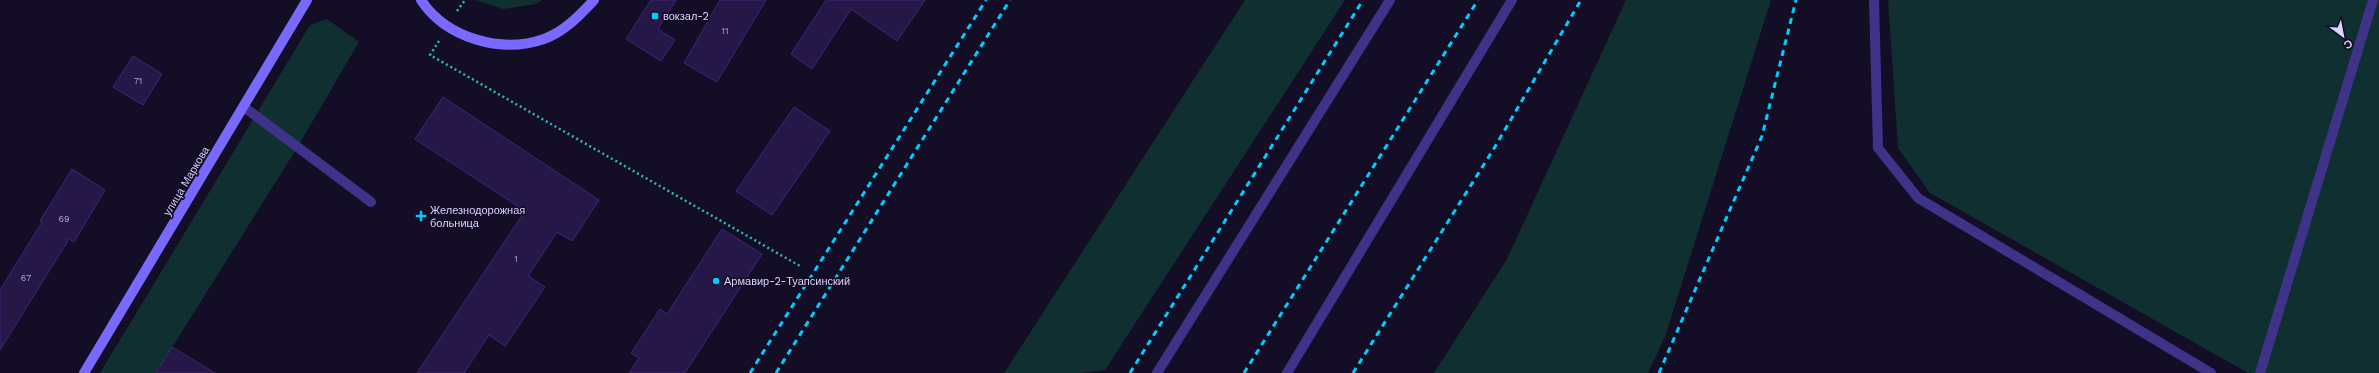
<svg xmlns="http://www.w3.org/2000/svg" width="2379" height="373" font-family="'Work Sans',sans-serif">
<rect width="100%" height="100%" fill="#130d26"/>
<g fill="#0f2f31">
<path d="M476,0H542L536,4L503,9Z"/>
<path d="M1245,0H1345L1105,370L1083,373H1004Z"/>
<path d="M1626,0H1771L1665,337L1648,373H1434L1507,259Z"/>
<path d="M1888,0H2379V373H2248L1930,193L1898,148Z"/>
<path d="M327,19L359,42L297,148L156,373H100L310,25Z"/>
</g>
<g fill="#261749" stroke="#3e2777">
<path d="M651,0H676L658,29L675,40L661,61L626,39Z"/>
<path d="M720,0H766L717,82L684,63Z"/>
<path d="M826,0H925L897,41L851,9L812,69L791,54Z"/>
<path d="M133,56L162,74L143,105L113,87Z"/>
<path d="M443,97L599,200L572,241L557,232L528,276L545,287L505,346L489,335L464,373H417L525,211L415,139Z"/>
<path d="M794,107L830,131L772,215L736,191Z"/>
<path d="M72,169L105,190L74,242L69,239L0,350V290L42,222L40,221Z"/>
<path d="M722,229L762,254L692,362L685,373H629L639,358L631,353L660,309L667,314Z"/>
<path d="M172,347L215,373H156Z"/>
</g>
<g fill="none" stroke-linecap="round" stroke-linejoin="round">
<g stroke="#24bcc1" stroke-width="2.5" stroke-dasharray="2 3" stroke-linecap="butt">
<path d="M457,11L465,0"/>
<path d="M439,41L430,55L800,266"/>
</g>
<g stroke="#3f3389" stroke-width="10">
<path d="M1874,0L1878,148L1918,198L2211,373"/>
<path d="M244,107L371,202"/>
<path d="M2260,373L2373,0"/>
</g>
<g stroke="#3f3389" stroke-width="10">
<path d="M1157,373L1390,0"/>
<path d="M1287,373L1512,0"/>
</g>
<g stroke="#7a69ff" stroke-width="10">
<path d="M421,0C446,38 501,54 544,39C565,31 579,16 594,0"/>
<path d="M84,373L307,0"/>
</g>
<g stroke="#00ccfd" stroke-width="3" stroke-dasharray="6 5" stroke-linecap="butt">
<path d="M750,373L986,0"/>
<path d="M776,373L1010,0"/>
<path d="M1130,373L1363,0"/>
<path d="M1244,373L1478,0"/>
<path d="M1353,373L1493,150L1581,0"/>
<path d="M1659,373L1762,136L1796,0"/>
</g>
</g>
<g fill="#00ccfd" stroke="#130d26" stroke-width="1.5">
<rect x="651" y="12" width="8" height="8" rx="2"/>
<path d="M419 210h4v4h4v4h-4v4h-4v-4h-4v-4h4z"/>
<circle cx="716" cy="281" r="4"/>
</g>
<g text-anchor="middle" stroke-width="3.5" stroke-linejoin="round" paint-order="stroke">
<g font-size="9" fill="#aea3d2">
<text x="725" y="34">11</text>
<text x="138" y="84">71</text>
<text x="64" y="222">69</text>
<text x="516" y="262">1</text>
<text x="26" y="281">67</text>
</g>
<g font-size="11" fill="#dbd2ff" stroke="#130d26" text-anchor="start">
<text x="663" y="20">вокзал-2</text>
<text x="430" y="214">Железнодорожная<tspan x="430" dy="13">больница</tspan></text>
<text x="724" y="285">Армавир-2-Туапсинский</text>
</g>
<g font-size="11" fill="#dbd2ff" stroke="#130d26">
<text transform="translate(186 181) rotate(-59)" y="4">улица Маркова</text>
</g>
</g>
<g transform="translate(2343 36) rotate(148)" stroke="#130d26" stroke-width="3" paint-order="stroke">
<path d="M0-3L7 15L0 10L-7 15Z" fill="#dbd2ff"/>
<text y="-6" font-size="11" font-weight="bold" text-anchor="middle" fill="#dbd2ff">С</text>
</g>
</svg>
